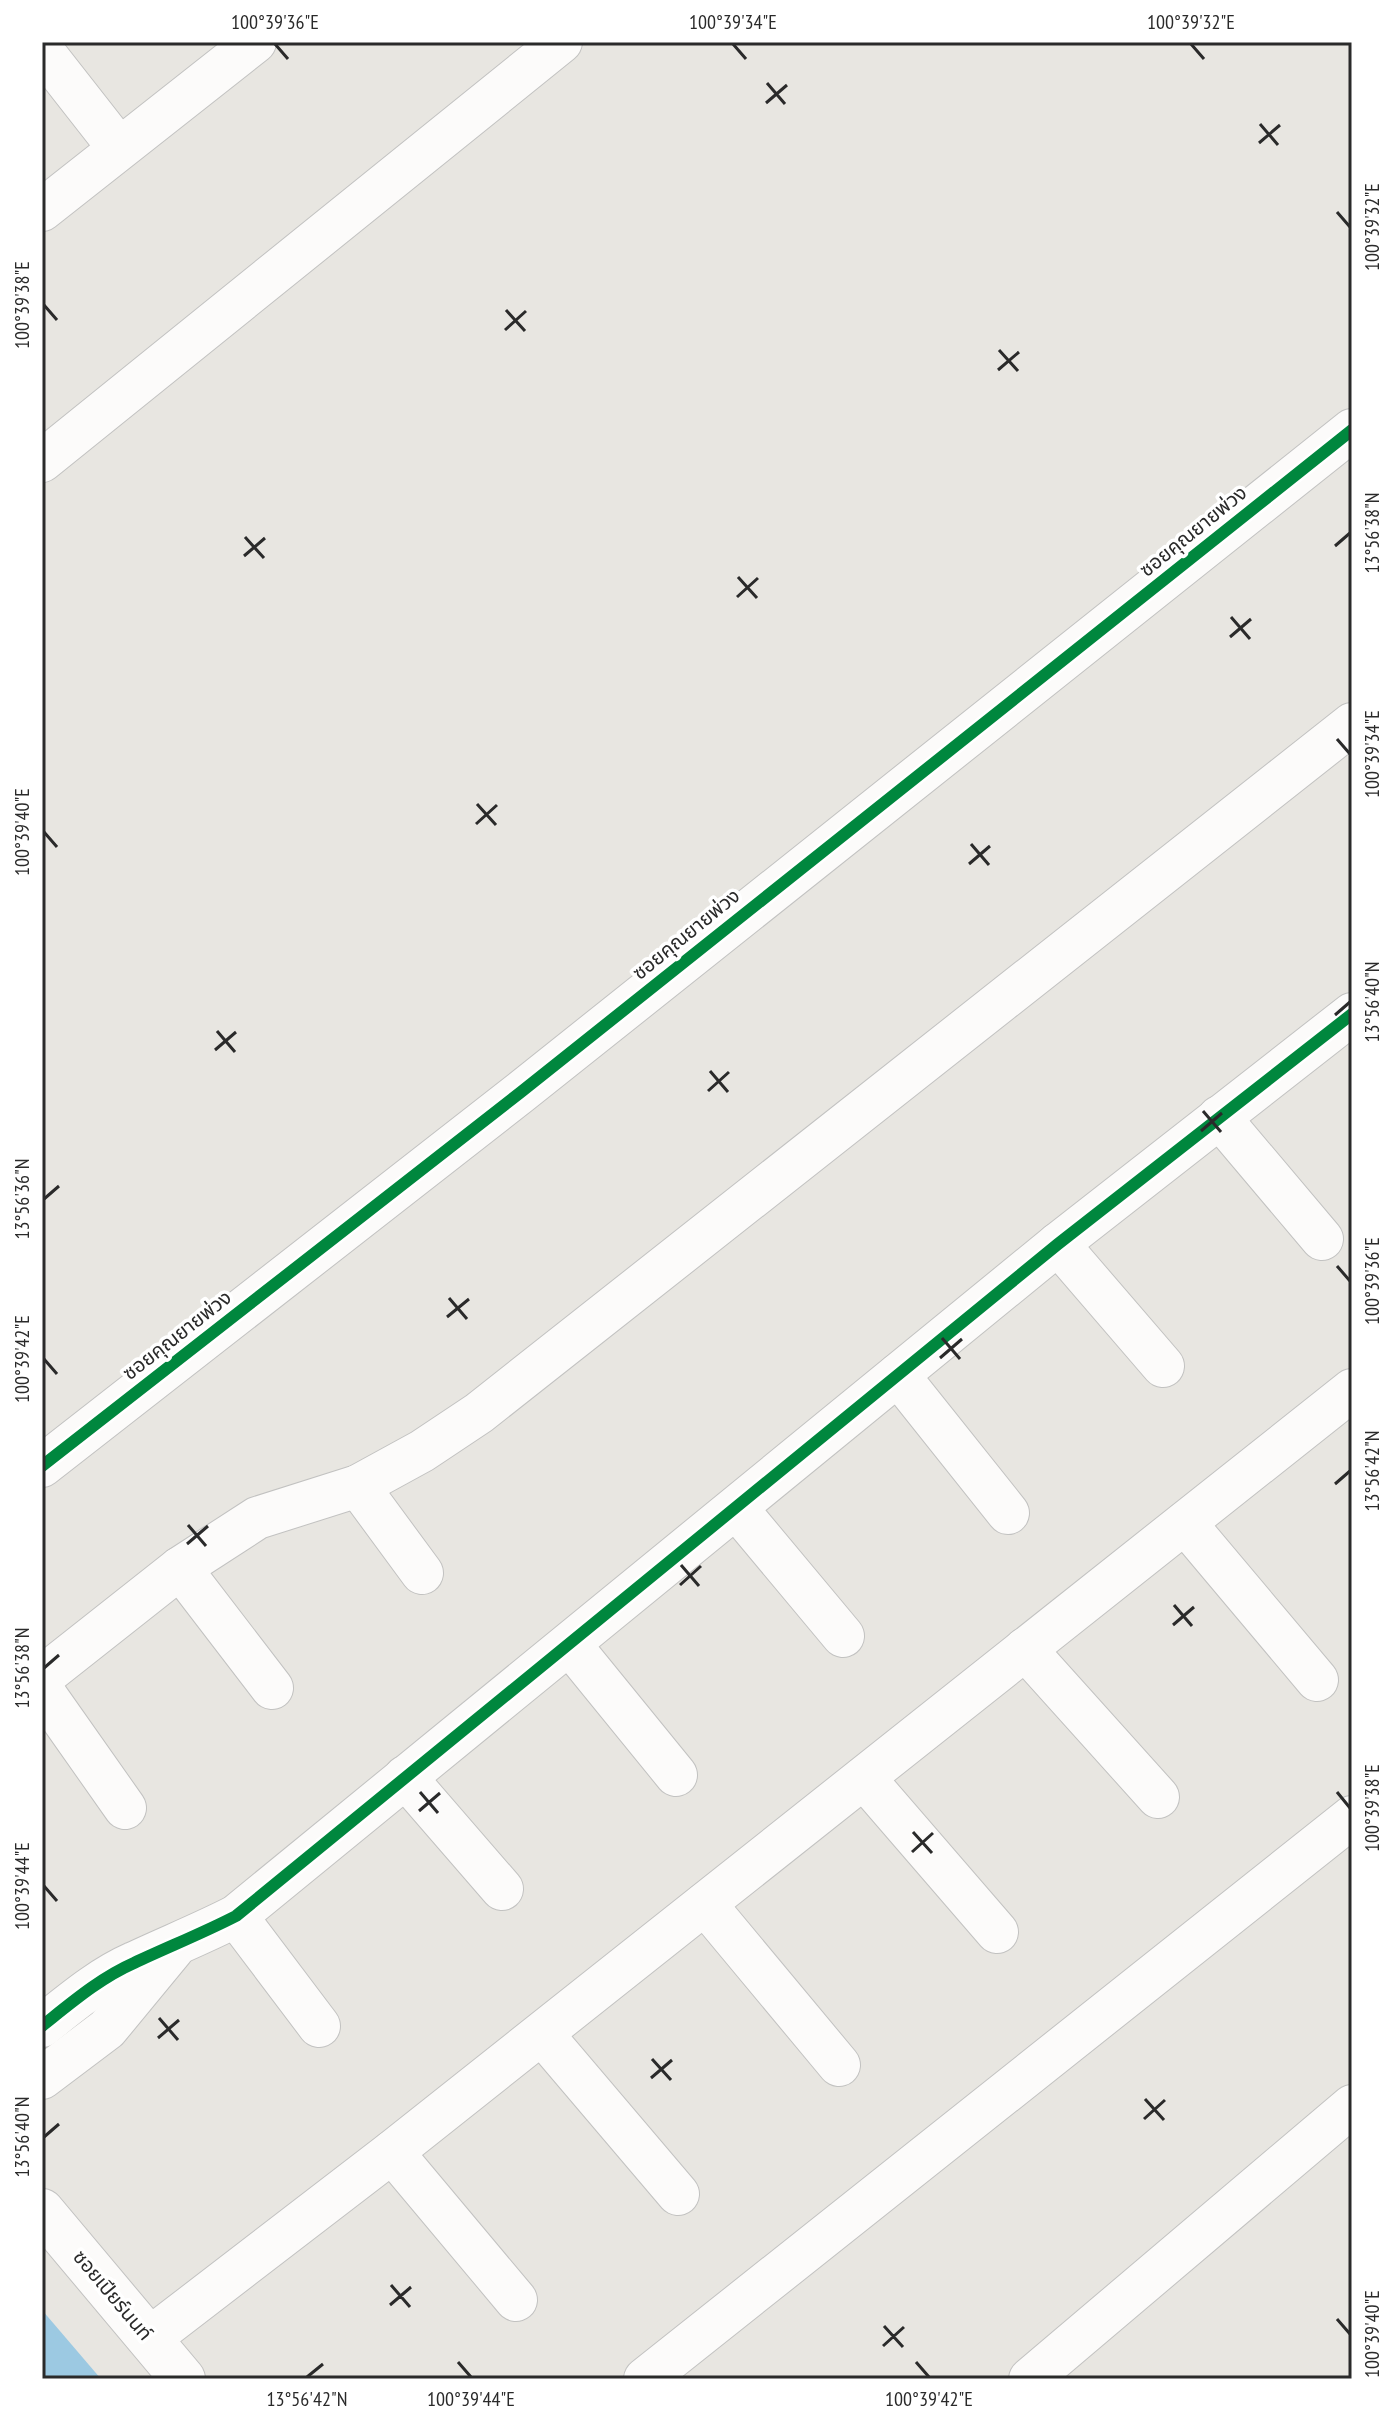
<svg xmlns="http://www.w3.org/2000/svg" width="1394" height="2421" font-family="'PT Sans Narrow','Noto Sans Thai',sans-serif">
<rect width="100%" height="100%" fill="#e8e6e1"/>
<path fill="#9cc9e2" d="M42,2310L101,2379H42Z"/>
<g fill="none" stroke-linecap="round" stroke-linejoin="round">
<defs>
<g id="minor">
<path d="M42,50L118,147"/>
<path d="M42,210L255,42"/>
<path d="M42,461L561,42"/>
<path d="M1219,1117L1322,1239"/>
<path d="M1058,1244L1163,1366"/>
<path d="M898,1375L1008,1513"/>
<path d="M42,1466L521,1092L1352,430"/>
<path d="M358,1486L422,1573"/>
<path d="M737,1509L843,1636"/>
<path d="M1185,1523L1317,1680"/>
<path d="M180,1568L272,1688"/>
<path d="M571,1646L676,1775"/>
<path d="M1025,1649L1158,1797"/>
<path d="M42,1677L180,1568L257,1518L358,1486L422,1451L479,1413L1352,724"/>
<path d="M42,1690L125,1808"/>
<path d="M405,1777L502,1889"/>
<path d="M864,1778L997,1932"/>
<path d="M705,1904L839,2065"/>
<path d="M236,1916L319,2026"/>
<path d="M42,2026C71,2003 100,1978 134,1963C168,1947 203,1933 236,1916L1058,1244L1352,1014"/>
<path d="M542,2034L678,2194"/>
<path d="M42,2078L107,2029L173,1949"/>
<path d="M392,2152L516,2300"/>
<path d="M150,2338L392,2152L1352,1390"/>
<path d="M645,2379L1352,1817"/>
<path d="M1030,2379L1352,2106"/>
</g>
<path id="tertiary" d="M42,2211L183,2379"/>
</defs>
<use href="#minor" stroke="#c2c2c1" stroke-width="44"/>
<use href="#tertiary" stroke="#c2c2c1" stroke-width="46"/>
<use href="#minor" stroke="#fcfbfa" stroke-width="42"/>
<use href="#tertiary" stroke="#fcfbfa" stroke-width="44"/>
<defs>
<g id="cycleway">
<path d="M42,1466L521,1092L1352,430"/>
<path d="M42,2026C71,2003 100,1978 134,1963C168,1947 203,1933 236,1916L1058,1244L1352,1014"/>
</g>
</defs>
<use href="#cycleway" stroke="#fff" stroke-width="17"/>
<use href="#cycleway" stroke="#00873e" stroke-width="12"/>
</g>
<path fill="none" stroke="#2a2a2a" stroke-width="3" d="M275,44L288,59M733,44L746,59M1191,44L1204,59M767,83L785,104M766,103L787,85M1260,124L1278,145M1259,143L1280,125M1337,212L1350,227M44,305L57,320M506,310L525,331M505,330L526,311M999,350L1018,371M998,370L1019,352M245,537L264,558M1335,546L1350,533M244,556L265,538M738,577L757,598M737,597L758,578M1231,617L1250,639M1230,637L1251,619M1337,739L1350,754M477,804L496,825M476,824L497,805M44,832L57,847M971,844L989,865M969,864L990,846M1335,1015L1350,1002M217,1031L235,1052M215,1050L236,1032M710,1071L728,1092M708,1091L729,1072M1203,1111L1221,1132M1201,1131L1222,1113M44,1199L59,1186M1337,1266L1350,1281M449,1298L467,1319M447,1317L469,1299M942,1338L960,1359M940,1358L962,1339M44,1359L57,1374M1335,1484L1350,1471M188,1525L206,1546M187,1544L208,1526M681,1565L699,1586M680,1585L701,1566M1174,1605L1192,1626M1173,1625L1194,1607M44,1668L59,1655M420,1792L438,1813M1337,1792L1350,1808M419,1811L440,1793M913,1832L932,1853M912,1852L933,1833M44,1886L57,1901M159,2018L178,2040M158,2038L179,2020M652,2059L671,2080M651,2078L672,2060M1145,2099L1164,2120M1144,2119L1165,2100M44,2137L59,2124M391,2285L410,2307M390,2305L411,2287M1337,2319L1350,2334M884,2326L903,2347M883,2346L904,2327M458,2362L471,2377M916,2362L929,2377M307,2377L323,2364"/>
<g text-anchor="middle" stroke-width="7" stroke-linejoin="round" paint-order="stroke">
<g font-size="20" fill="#2a2a2a" stroke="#fff">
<text transform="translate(1193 531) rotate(-39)" y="7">ซอยคุณยายพ่วง</text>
<text transform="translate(686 934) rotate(-39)" y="7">ซอยคุณยายพ่วง</text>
<text transform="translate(177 1335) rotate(-38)" y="7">ซอยคุณยายพ่วง</text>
<text transform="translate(113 2295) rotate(50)" y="7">ซอยเปียร์นนท์</text>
</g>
</g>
<rect width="1394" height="2421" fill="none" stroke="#ffffff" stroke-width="88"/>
<rect x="44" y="44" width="1306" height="2333" fill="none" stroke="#2a2a2a" stroke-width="3"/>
<g font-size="20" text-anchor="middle" fill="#2a2a2a">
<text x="275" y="29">100°39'36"E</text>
<text x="733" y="29">100°39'34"E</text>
<text x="1191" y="29">100°39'32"E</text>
<text transform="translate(1372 227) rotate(-90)" y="7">100°39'32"E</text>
<text transform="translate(22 305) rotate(-90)" y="7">100°39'38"E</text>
<text transform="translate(1372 533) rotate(-90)" y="7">13°56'38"N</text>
<text transform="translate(1372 754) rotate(-90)" y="7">100°39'34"E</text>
<text transform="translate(22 832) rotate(-90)" y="7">100°39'40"E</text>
<text transform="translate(1372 1002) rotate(-90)" y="7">13°56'40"N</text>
<text transform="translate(22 1199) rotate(-90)" y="7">13°56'36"N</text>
<text transform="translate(1372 1281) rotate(-90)" y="7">100°39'36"E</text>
<text transform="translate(22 1359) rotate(-90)" y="7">100°39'42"E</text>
<text transform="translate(1372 1471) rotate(-90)" y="7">13°56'42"N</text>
<text transform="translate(22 1668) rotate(-90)" y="7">13°56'38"N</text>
<text transform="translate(1372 1808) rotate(-90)" y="7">100°39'38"E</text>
<text transform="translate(22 1886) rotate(-90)" y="7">100°39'44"E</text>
<text transform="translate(22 2137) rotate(-90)" y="7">13°56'40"N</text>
<text transform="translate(1372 2334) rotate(-90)" y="7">100°39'40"E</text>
<text x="307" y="2406">13°56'42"N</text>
<text x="471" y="2406">100°39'44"E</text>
<text x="929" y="2406">100°39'42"E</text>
</g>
</svg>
